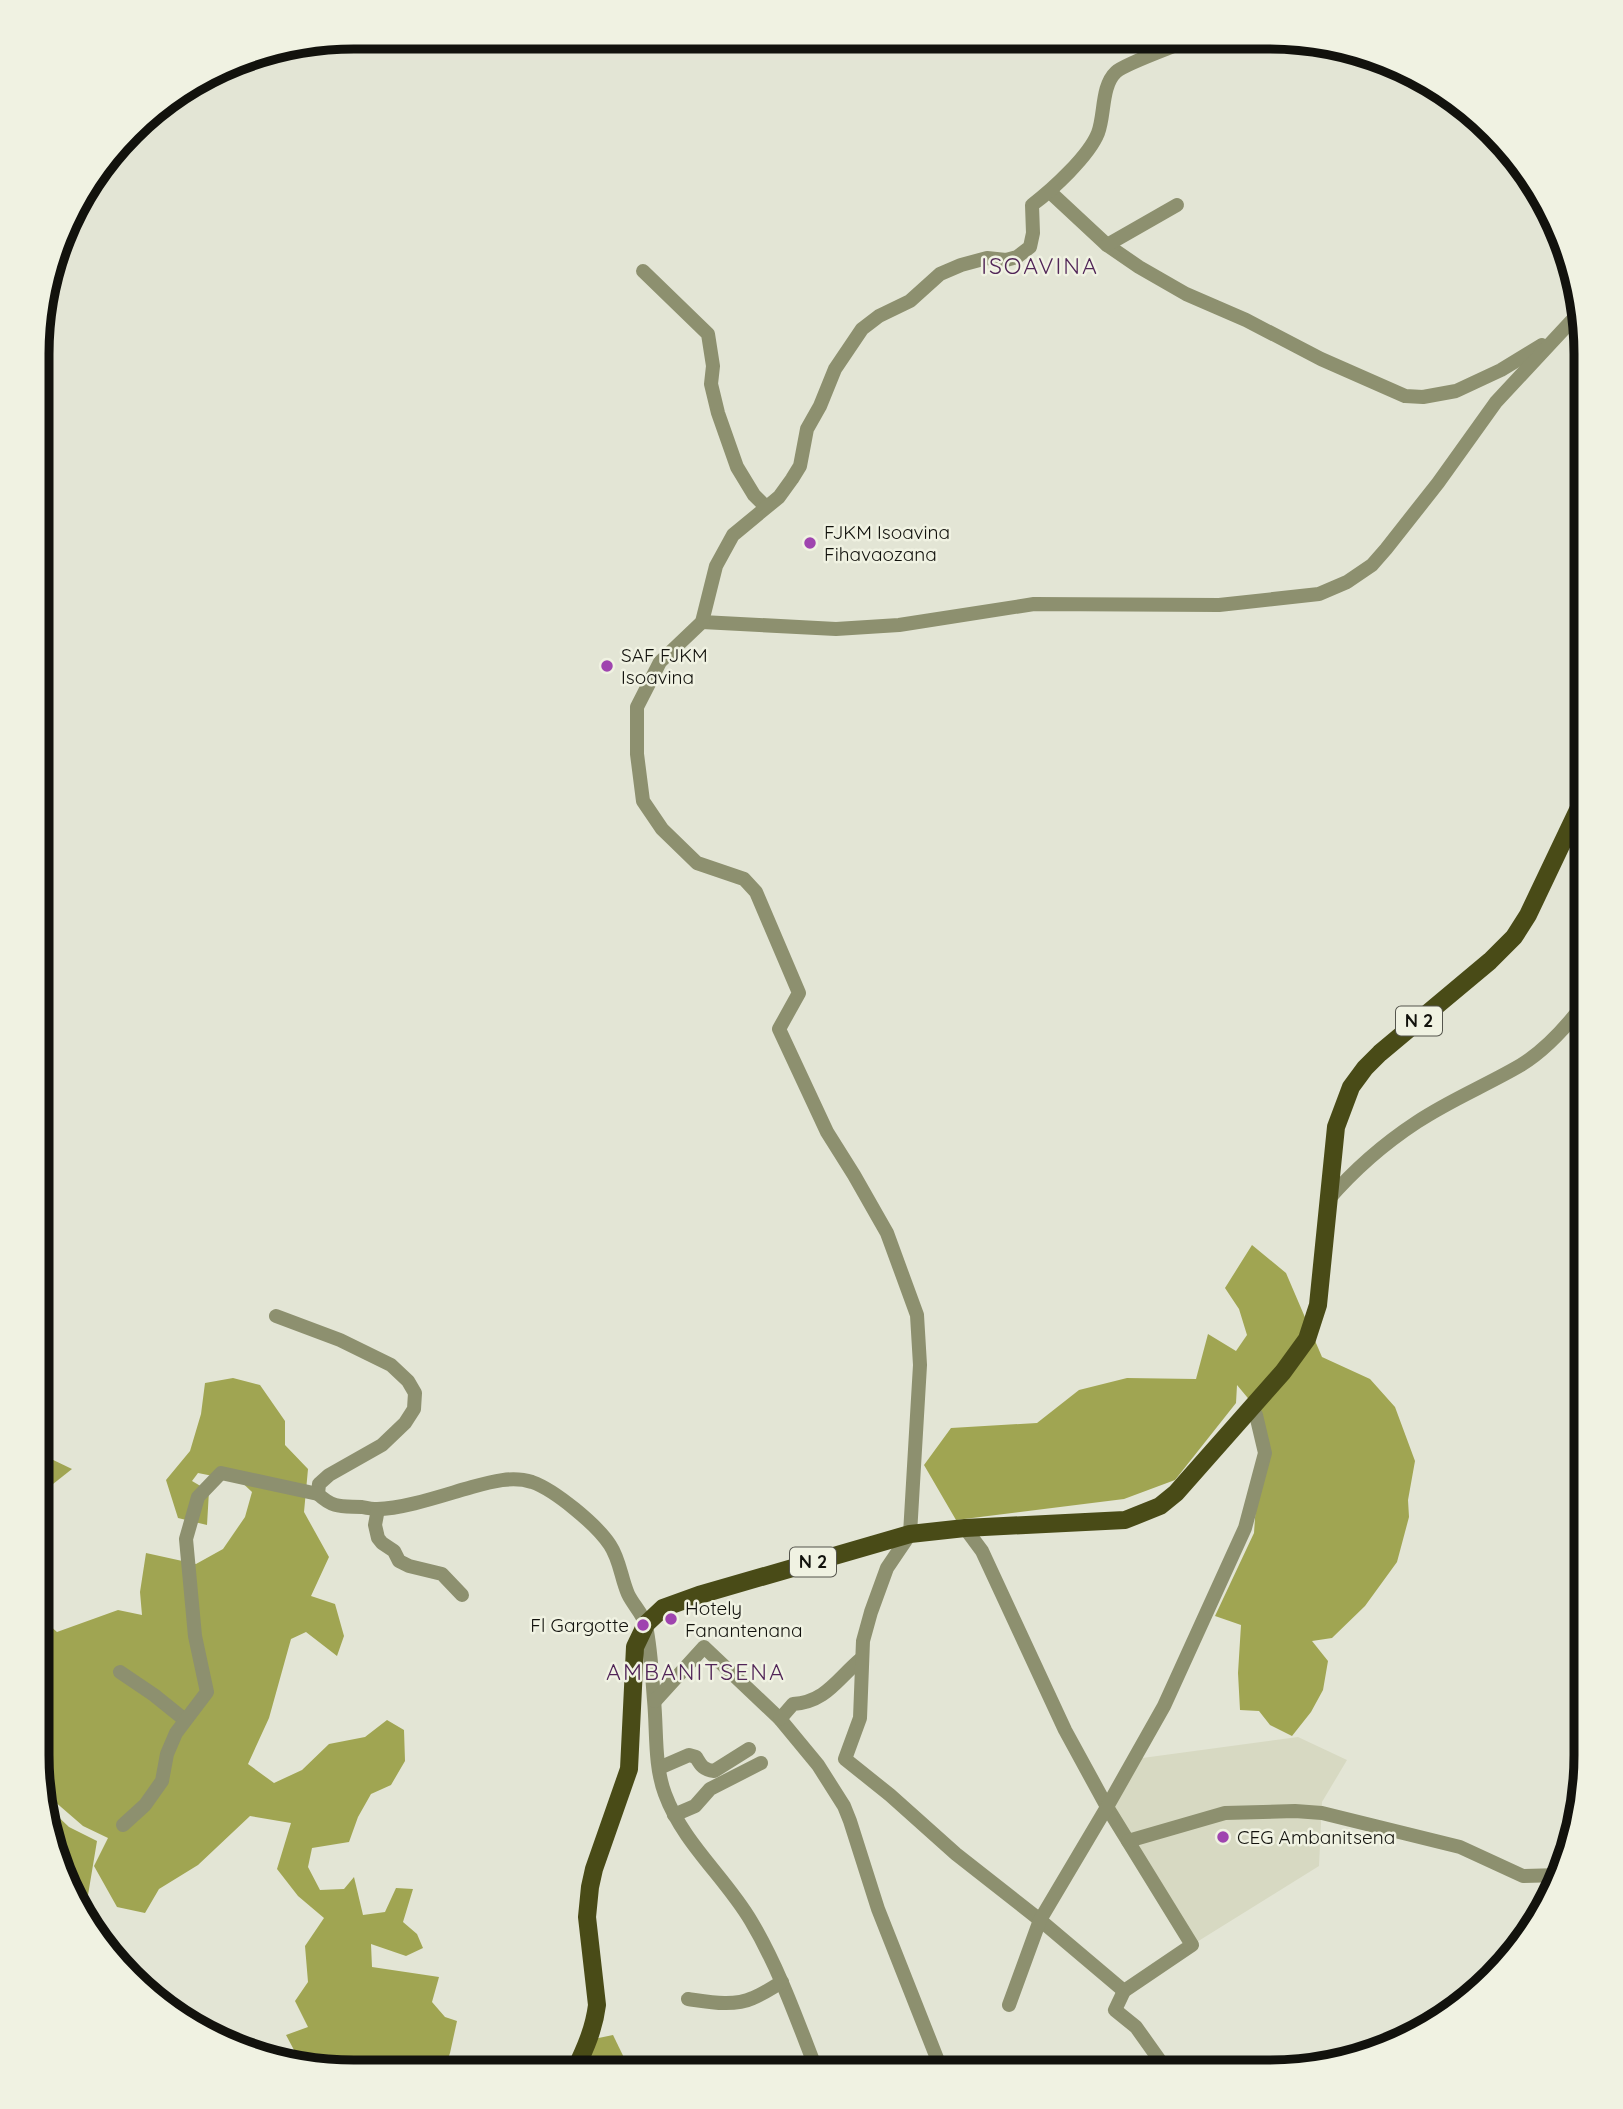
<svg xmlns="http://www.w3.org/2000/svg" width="1623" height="2109" font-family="Quicksand,sans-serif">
<rect width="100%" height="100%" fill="#e3e5d5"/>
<path fill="#d7d9c2" d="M1298,1737L1347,1760L1322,1802L1319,1866L1192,1945L1107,1807L1135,1759Z"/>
<g fill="#a0a552">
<path d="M1252,1245L1286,1273L1322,1357L1370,1379L1395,1407L1415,1461L1408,1500L1409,1517L1397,1562L1365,1606L1332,1638L1312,1641L1328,1661L1323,1690L1311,1712L1292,1736L1270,1725L1259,1711L1240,1710L1238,1673L1241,1625L1215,1616L1254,1533L1262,1415L1237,1385L1236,1403L1175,1480L1124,1499L956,1520L924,1465L951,1428L1037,1423L1079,1390L1127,1378L1196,1379L1208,1334L1236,1351L1247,1335L1239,1309L1225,1288Z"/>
<path d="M233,1378L260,1385L285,1421V1445L308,1469L304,1512L329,1557L311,1596L335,1604L344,1636L337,1656L306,1632L291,1639L269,1718L248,1764L274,1783L302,1770L329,1744L365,1737L387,1720L404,1730L405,1761L391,1785L371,1794L358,1817L349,1842L312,1848L308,1867L320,1890L344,1889L354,1877L363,1915L385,1912L396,1888L413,1889L403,1922L417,1934L423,1948L406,1956L371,1944L372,1967L439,1977L432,2002L445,2017L457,2021L450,2053L444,2070H313L302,2065L286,2035L308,2027L295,2001L308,1982L305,1946L324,1918L298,1896L277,1869L291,1823L250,1816L198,1865L159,1889L145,1913L117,1907L94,1866L108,1838L83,1826L46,1794L37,1755V1578L47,1597L41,1618L57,1632L118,1610L142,1615L140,1592L146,1553L196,1564L223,1549L245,1517L252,1492L235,1476L218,1477L198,1473L192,1481L209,1491L207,1525L178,1518L166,1480L190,1451L201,1414L205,1383Z"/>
<path d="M37,1457H47L72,1469L53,1484L37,1492Z"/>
<path d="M49,1808L69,1827L97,1841L85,1913L90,1926L70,1896Z"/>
<path d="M105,1948L148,1988L177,2010L189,2023L177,2019L116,1964Z"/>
<path d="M613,2035L630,2070H575L589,2040Z"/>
</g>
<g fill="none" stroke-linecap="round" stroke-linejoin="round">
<g stroke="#8d906f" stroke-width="14">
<path d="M1050,192L1107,245L1139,267L1186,294L1246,320L1321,359L1405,396L1423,397L1456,391L1501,370L1542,345"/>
<path d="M1107,245L1177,205"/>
<path d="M643,271L708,334L713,366L711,384L718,413L737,467L754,495L765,506"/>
<path d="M702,622L836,629L899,625L1034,604L1219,605L1319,594L1347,582L1372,565L1386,549L1438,483L1496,402L1577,315"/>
<path d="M1328,1200C1353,1171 1385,1143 1417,1122C1450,1100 1487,1085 1521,1065C1547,1049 1568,1025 1586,1001"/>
<path d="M276,1316L340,1340L391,1365L408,1381L415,1393L414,1409L405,1423L382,1445L329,1475L319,1484L318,1494C334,1509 342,1506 362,1507C367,1508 372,1509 377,1509C402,1509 441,1496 465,1489C487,1483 510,1475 532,1482C555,1490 597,1525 610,1545C620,1560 621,1578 628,1594C633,1605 644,1615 646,1626C651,1650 652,1676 654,1700C657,1731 654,1765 665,1794C683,1843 725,1877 751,1921C779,1968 797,2020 817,2071"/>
<path d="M378,1509L375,1525L378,1538L382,1543L394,1551L399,1561L409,1566L442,1574L462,1595"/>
<path d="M965,1528L982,1551L1065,1730L1107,1807L1192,1945L1124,1991L1115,2010L1136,2027L1168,2072"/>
<path d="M120,1672L154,1695L185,1720"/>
<path d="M655,1701L704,1647L780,1719L818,1765L844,1806L850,1821L878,1909L942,2071"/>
<path d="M780,1719L793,1704C826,1702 837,1679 861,1659"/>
<path d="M659,1768L689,1755L696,1757C701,1766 704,1770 714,1771L749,1749"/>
<path d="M674,1815L695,1806L710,1789L761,1763"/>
<path d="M123,1825L145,1805L162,1781L167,1754L176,1733L207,1692L195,1636L186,1539L198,1497L221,1473L318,1494"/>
<path d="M1128,1841L1225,1813L1295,1811L1322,1813L1460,1847L1523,1876L1560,1875"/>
<path d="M1124,1991L1040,1920L956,1854L890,1795L845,1759L860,1718L863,1641L871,1612L887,1568L910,1534L920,1365L917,1315L887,1233L854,1175L827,1132L779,1029L799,993L756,892L744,879L697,863L662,829L643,801L637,754V707L660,662L702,622L716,566L733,535L779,497L792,479L800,466L807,429L820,406L835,369L862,329L879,316L910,301L940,274L961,265L987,258L1006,260L1017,257L1030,247L1033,233L1032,205C1052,190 1089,156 1098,133C1105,115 1101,86 1116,72C1126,63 1176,46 1191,39"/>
<path d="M688,1999C709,2002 733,2007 753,1998C763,1994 773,1987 782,1982"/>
<path d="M1009,2005L1040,1920L1107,1807L1164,1706L1245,1528L1265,1453L1256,1415L1251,1409"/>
</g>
<path stroke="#494b17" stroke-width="18" d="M575,2070C585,2049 594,2029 597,2005L587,1917L590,1887L594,1869L629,1769L635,1647L646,1624L663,1608L699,1595L910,1534L965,1528L1125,1520L1160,1506L1176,1493L1283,1372L1307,1339L1318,1305L1336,1127L1351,1087L1365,1068L1380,1053L1490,961L1514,937L1528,915L1586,793"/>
</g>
<g fill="#9f44af" stroke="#f0f2e2" stroke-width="2.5">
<circle cx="810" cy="543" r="7"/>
<circle cx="607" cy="666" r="7"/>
<circle cx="671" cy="1619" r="7"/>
<circle cx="643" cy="1625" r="7"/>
<circle cx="1223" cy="1837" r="7"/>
</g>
<g text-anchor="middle" stroke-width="5" stroke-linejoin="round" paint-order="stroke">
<g fill="#f0f2e2" stroke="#55554d" stroke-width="2">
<rect x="1396" y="1006.5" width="46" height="29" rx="5"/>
<rect x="790" y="1547.5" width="46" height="29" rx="5"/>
</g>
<g font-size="18" font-weight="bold" fill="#12120d">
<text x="1419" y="1027">N 2</text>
<text x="813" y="1568">N 2</text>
</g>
<g font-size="19" fill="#12120d" stroke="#f0f2e2" text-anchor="start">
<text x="824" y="539">FJKM Isoavina<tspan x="824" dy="22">Fihavaozana</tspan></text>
<text x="621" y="662">SAF FJKM<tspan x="621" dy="22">Isoavina</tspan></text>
<text x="685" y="1615">Hotely<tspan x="685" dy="22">Fanantenana</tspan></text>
<text x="629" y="1632" text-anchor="end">Fl Gargotte</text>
<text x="1237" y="1844">CEG Ambanitsena</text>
</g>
<g font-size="23" letter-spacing="2" fill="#512558" stroke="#f0f2e2">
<text x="1040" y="274">ISOAVINA</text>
<text x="696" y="1680">AMBANITSENA</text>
</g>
</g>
<path d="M0 0H1623V2109H0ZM354 49H1269A305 305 0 0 1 1574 354V1755A305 305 0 0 1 1269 2060H354A305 305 0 0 1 49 1755V354A305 305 0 0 1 354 49Z" fill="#f0f2e2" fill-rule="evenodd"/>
<path fill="none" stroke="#12120d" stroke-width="9" d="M354 49H1269A305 305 0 0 1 1574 354V1755A305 305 0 0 1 1269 2060H354A305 305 0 0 1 49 1755V354A305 305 0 0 1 354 49Z"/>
</svg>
